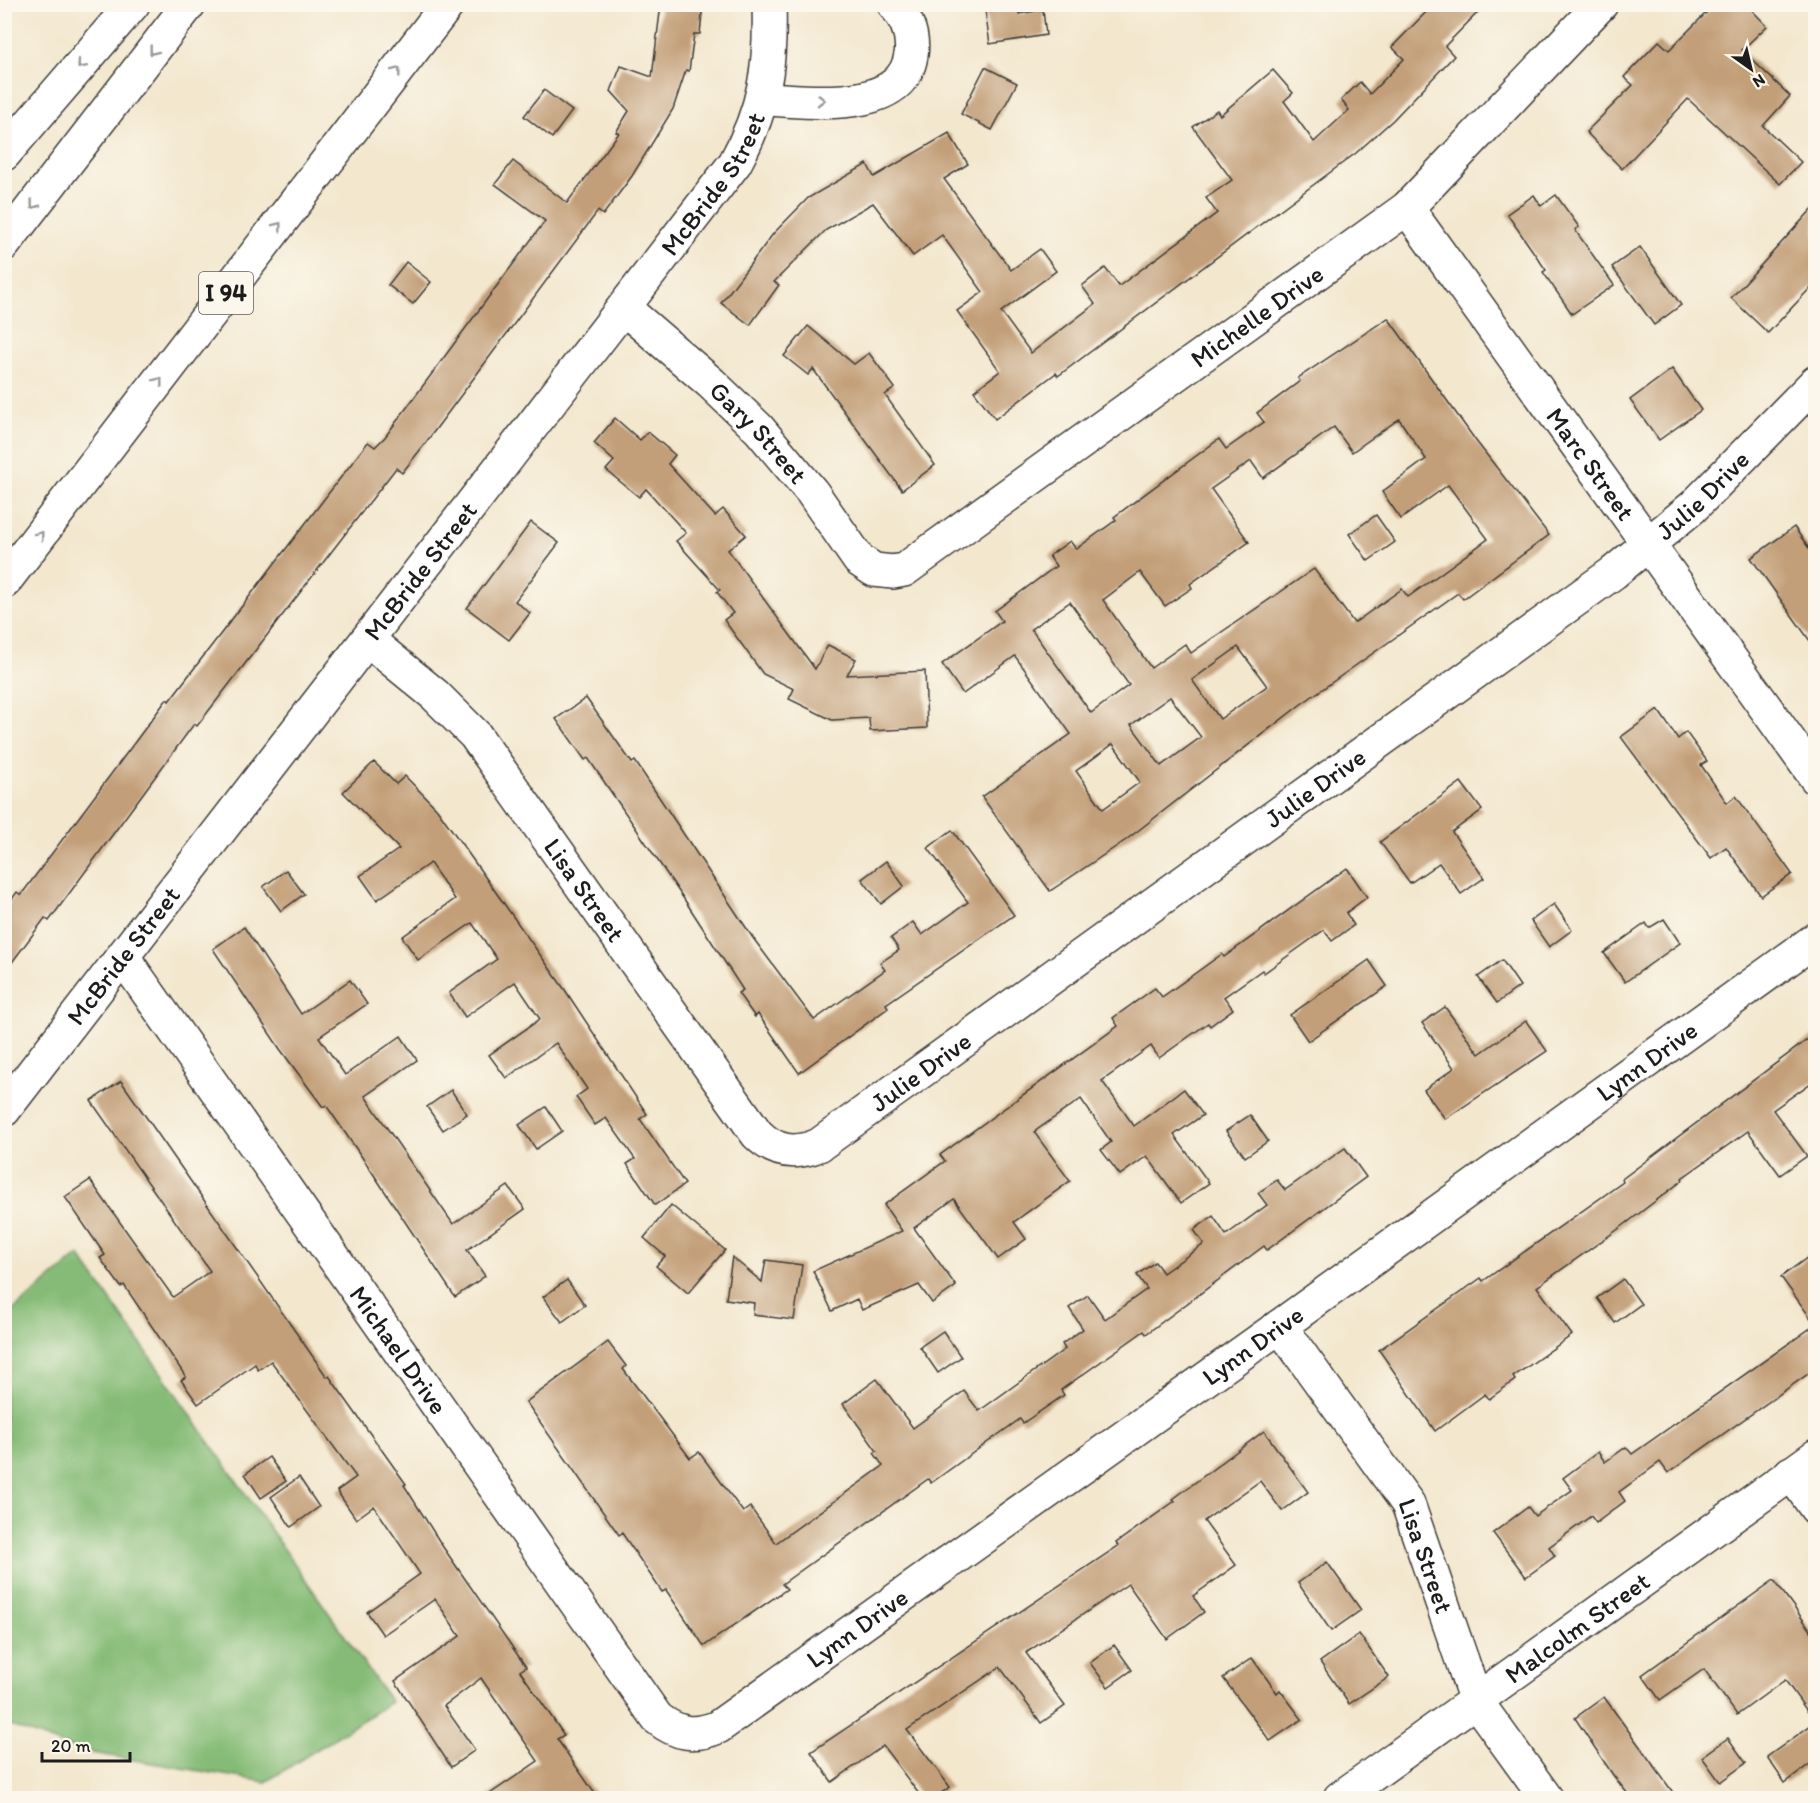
<svg xmlns="http://www.w3.org/2000/svg" width="1820" height="1803" font-family="Itim,sans-serif">
<rect width="100%" height="100%" fill="#fbf7ec"/>
<filter id="ink" filterUnits="userSpaceOnUse"><feTurbulence type="fractalNoise" baseFrequency=".0167" numOctaves="2"/><feDisplacementMap in="SourceGraphic" scale="12" xChannelSelector="R" yChannelSelector="G"/><feConvolveMatrix kernelMatrix="1 2 1 2 8 2 1 2 1" color-interpolation-filters="sRGB"/></filter>
<filter id="wash" filterUnits="userSpaceOnUse"><feTurbulence type="fractalNoise" baseFrequency=".008" numOctaves="4" result="noise"/><feDisplacementMap in="SourceGraphic" scale="24" xChannelSelector="R" yChannelSelector="G"/><feGaussianBlur stdDeviation="1.35" result="paint"/><feColorMatrix in="noise" values="0 0 0 0 0 0 0 0 0 0 0 0 0 0 0 0 0 1.4 0 .05"/><feComposite in="paint" operator="in"/></filter>
<g filter="url(#wash)">
<rect width="100%" height="100%" fill="#f3e7ce"/>
<path fill="#85bb76" stroke="#506c49" stroke-width="1.5" d="M79,1255L391,1702L266,1782L80,1751L5,1724V1317Z"/>
<g id="blocks">
<g fill="#c29f78" fill-rule="evenodd">
<path d="M661,4H703L700,34H694L689,71L686,70L673,109L632,176L603,215L598,211L424,445L402,473L396,468L197,726L194,724L49,921L45,918L4,973V910L17,892L21,895L167,699L169,701L368,442L375,447L385,437L545,221L495,184L513,161L567,203L619,133L616,132L629,111L611,91L621,66L652,77Z"/>
<path d="M984,4H1017L1019,14L1043,10L1046,35L990,44Z"/>
<path d="M1434,4H1486L1445,46L1454,56L1393,120L1356,153L1058,376L1056,373L995,419L974,391L1000,371L957,311L983,292L942,235L913,256L873,203L826,230L774,282L779,285L750,325L721,303L773,234L808,198L867,164L874,177L949,133L968,164L944,179L1011,270L1040,249L1056,271L1001,312L1031,353L1095,304L1082,286L1105,268L1119,286L1217,213L1206,198L1232,180L1193,127L1217,110L1220,115L1273,70L1293,93L1284,101L1314,142L1349,110L1341,100L1360,82L1370,94L1404,59L1392,47Z"/>
<path d="M1715,4H1746L1767,26L1742,50L1790,96L1763,126L1801,162L1780,184L1688,99L1622,169L1586,132L1633,85L1624,77L1659,41L1669,50Z"/>
<path d="M985,67L1017,83L992,130L961,114Z"/>
<path d="M544,90L572,111L552,138L524,116Z"/>
<path d="M1534,195L1541,206L1556,195L1579,227L1575,230L1614,285L1572,314L1543,272L1546,270L1507,214Z"/>
<path d="M1815,206V283L1768,333L1731,298Z"/>
<path d="M1640,247L1681,305L1654,325L1612,267Z"/>
<path d="M406,262L431,282L413,304L388,285Z"/>
<path d="M1388,318L1476,441L1549,535L1463,599L1458,593L1300,705L1126,840L1050,891L982,797L1071,734L1015,656L963,694L942,664L1002,621L995,611L1056,566L1049,556L1070,541L1076,549L1116,520L1114,517L1219,439L1226,449L1264,422L1257,413L1300,381L1298,378ZM1399,419L1426,459L1382,492L1401,519L1448,485L1488,539L1408,597L1402,589L1354,623L1314,569L1191,653L1185,644L1151,668L1103,600L1140,572L1165,606L1192,588L1190,584L1249,542L1211,489L1251,461L1263,478L1334,427L1352,452ZM1070,602L1129,685L1091,713L1031,629ZM1238,647L1267,686L1220,719L1192,680ZM1170,697L1201,737L1161,766L1131,725ZM1113,744L1140,782L1103,809L1076,771Z"/>
<path d="M808,326L854,364L869,353L895,388L885,395L935,465L902,490L813,369L808,375L784,356Z"/>
<path d="M1672,369L1701,410L1659,440L1630,400Z"/>
<path d="M615,418L640,440L648,432L675,455L668,464L715,516L723,509L746,535L728,550L815,669L828,645L856,659L847,675L925,671L927,728L870,731L869,718L832,720L789,699L794,689L763,674L724,620L733,613L717,592L720,590L676,541L686,533L646,489L639,497L606,470L614,461L594,443Z"/>
<path d="M1376,515L1395,542L1368,561L1349,534Z"/>
<path d="M531,522L559,543L515,601L530,613L509,640L467,608Z"/>
<path d="M1794,527L1815,557V648L1751,558Z"/>
<path d="M586,698L632,763L635,761L753,938L814,1020L885,970L880,963L899,950L891,938L913,922L922,935L968,902L928,848L952,830L1014,915L886,1004L888,1008L799,1073L758,1014L755,1017L738,993L743,990L684,899L588,758L585,760L556,719Z"/>
<path d="M1658,710L1678,739L1686,732L1707,761L1701,765L1727,803L1736,796L1792,874L1761,896L1726,847L1711,858L1621,737Z"/>
<path d="M374,762L396,784L405,776L437,809L565,990L647,1114L640,1119L685,1184L655,1205L627,1164L635,1159L606,1118L595,1125L576,1097L587,1089L556,1043L506,1078L489,1055L540,1019L515,982L465,1017L449,993L497,959L472,923L418,960L402,937L455,899L430,863L377,900L360,876L399,849L343,792Z"/>
<path d="M1461,782L1482,810L1452,832L1484,878L1461,894L1439,863L1410,883L1380,842Z"/>
<path d="M886,861L904,886L881,904L862,879Z"/>
<path d="M1347,868L1367,897L1346,913L1354,925L1332,941L1324,930L1264,973L1262,970L1224,997L1233,1009L1210,1026L1208,1023L1159,1058L1151,1046L1102,1081L1134,1126L1184,1089L1203,1115L1174,1135L1209,1183L1181,1203L1147,1156L1120,1175L1101,1150L1111,1142L1081,1099L1034,1132L1070,1181L1014,1222L1026,1239L998,1259L954,1199L914,1228L956,1286L932,1303L919,1285L862,1310L857,1299L832,1311L813,1271L902,1231L884,1205L945,1161L940,1155L1118,1026L1113,1018L1155,988L1162,997L1222,954L1224,957Z"/>
<path d="M286,870L304,894L281,911L263,887Z"/>
<path d="M1554,904L1572,930L1549,947L1531,921Z"/>
<path d="M1664,919L1680,943L1625,982L1604,953L1646,923L1649,928Z"/>
<path d="M244,927L301,1014L350,980L367,1004L319,1037L345,1075L401,1036L417,1060L365,1096L453,1224L508,1186L525,1209L467,1250L485,1276L455,1297L368,1166L326,1105L323,1107L280,1049L213,949Z"/>
<path d="M1369,960L1387,986L1308,1041L1290,1015Z"/>
<path d="M1502,960L1520,986L1497,1003L1478,977Z"/>
<path d="M1445,1007L1479,1054L1526,1021L1547,1051L1445,1119L1424,1090L1454,1068L1422,1023Z"/>
<path d="M1815,1034V1080L1773,1110L1807,1156L1780,1175L1748,1131L1682,1178L1683,1180L1624,1225L1537,1287L1572,1335L1513,1377L1515,1380L1489,1399L1485,1394L1435,1431L1379,1350L1481,1278L1483,1281L1623,1182L1622,1179Z"/>
<path d="M121,1081L327,1377L329,1376L406,1484L404,1485L443,1547L526,1667L520,1671L564,1735L557,1739L598,1798H484L538,1761L481,1678L444,1706L475,1750L451,1767L395,1681L460,1636L435,1599L383,1635L367,1612L420,1574L374,1506L356,1519L337,1491L356,1477L271,1361L258,1370L255,1364L198,1404L181,1380L186,1377L124,1285L121,1287L100,1258L105,1255L65,1197L90,1180L173,1297L210,1271L91,1101Z"/>
<path d="M451,1090L467,1114L443,1130L427,1107Z"/>
<path d="M546,1107L562,1131L536,1149L519,1125Z"/>
<path d="M1250,1115L1268,1141L1245,1157L1226,1131Z"/>
<path d="M1345,1148L1366,1177L1267,1250L1264,1246L1146,1334L1144,1331L1061,1390L1064,1395L1023,1423L1020,1419L931,1483L928,1479L782,1584L787,1589L704,1646L666,1590L662,1592L622,1533L619,1535L526,1402L608,1342L626,1366L623,1369L690,1458L699,1452L743,1512L750,1507L776,1543L883,1466L874,1453L877,1451L843,1404L877,1379L913,1428L964,1391L979,1411L1065,1349L1062,1344L1083,1329L1069,1308L1088,1295L1105,1319L1147,1289L1137,1275L1155,1262L1163,1273L1204,1244L1194,1230L1213,1216L1226,1235L1267,1205L1258,1193L1277,1180L1285,1190Z"/>
<path d="M671,1205L725,1250L688,1293L656,1266L665,1256L644,1238Z"/>
<path d="M1815,1252V1324L1781,1277Z"/>
<path d="M732,1257L762,1282L766,1260L802,1265L794,1320L753,1315L754,1303L726,1299Z"/>
<path d="M1623,1279L1641,1304L1615,1323L1597,1298Z"/>
<path d="M567,1280L585,1305L562,1322L543,1297Z"/>
<path d="M1815,1325V1369L1668,1473L1660,1462L1619,1492L1625,1501L1596,1523L1591,1516L1549,1547L1555,1556L1526,1577L1493,1533L1528,1507L1535,1516L1572,1490L1563,1478L1598,1452L1605,1462L1626,1447L1632,1454Z"/>
<path d="M943,1331L961,1357L938,1373L920,1347Z"/>
<path d="M1264,1431L1308,1492L1282,1511L1260,1481L1204,1521L1236,1565L1193,1596L1204,1612L1167,1639L1128,1584L1026,1653L1065,1706L1041,1723L1000,1667L907,1730L950,1787L934,1798H922L883,1746L832,1782L811,1752L1118,1546L1116,1543L1175,1501L1173,1499Z"/>
<path d="M269,1457L286,1481L261,1498L245,1474Z"/>
<path d="M299,1477L319,1507L291,1527L271,1497Z"/>
<path d="M1327,1562L1361,1610L1331,1631L1298,1583Z"/>
<path d="M1774,1580L1815,1636V1761L1785,1783L1767,1757L1815,1722L1785,1680L1737,1715L1704,1669L1660,1700L1642,1675Z"/>
<path d="M1359,1634L1389,1677L1349,1704L1320,1662Z"/>
<path d="M1114,1645L1132,1670L1108,1687L1090,1663Z"/>
<path d="M1252,1658L1277,1693L1280,1690L1302,1719L1270,1741L1223,1678Z"/>
<path d="M1604,1697L1651,1762L1677,1798H1631L1613,1775L1575,1718Z"/>
<path d="M1728,1738L1746,1763L1720,1782L1702,1757Z"/>
</g>
</g>
</g>
<g filter="url(#ink)">
<use href="#blocks" fill-opacity="0" stroke="#3c3a37" stroke-width="1.5"/>
<g fill="none" stroke-linecap="round" stroke-linejoin="round">
<defs>
<g id="street">
<path d="M763,99C805,100 902,116 911,55C914,35 907,19 894,4"/>
<path id="s1" d="M1407,208L1816,778"/>
<path id="s2" d="M625,309L711,383L759,429L812,492L859,560L874,570L893,572L904,570L1407,208L1601,4"/>
<path id="s3" d="M368,640L435,695L475,735L757,1134C776,1153 795,1155 819,1145L1613,573L1693,507L1816,382"/>
<path id="s4" d="M123,957L657,1718C677,1734 694,1737 718,1727L1280,1326L1816,939"/>
<path id="s5" d="M4,1110L735,163C765,108 771,66 769,4"/>
<path id="s6" d="M1280,1326L1408,1504L1476,1701L1546,1798"/>
<path d="M1791,1473L1816,1508"/>
<path id="s7" d="M1340,1798L1816,1456"/>
</g>
<g id="highway">
<path d="M4,154L133,4"/>
<path d="M4,244L189,4"/>
<path d="M4,582L448,4"/>
</g>
</defs>
<use href="#street" stroke="#3c3a37" stroke-width="36"/>
<use href="#highway" stroke="#3c3a37" stroke-width="36"/>
<use href="#street" stroke="#fff" stroke-width="33"/>
<use href="#highway" stroke="#fff" stroke-width="33"/>
</g>
<defs><path id="oneway-chevron" d="M-2-3.5L2.5 0L-2 3.5" fill="none" stroke-width="1.6" stroke-linecap="round" stroke-linejoin="round" transform="scale(1.5)"/></defs>
<g stroke="#999">
<use href="#oneway-chevron" transform="translate(153 51) rotate(128)"/>
<use href="#oneway-chevron" transform="translate(81 65) rotate(131)"/>
<use href="#oneway-chevron" transform="translate(397 71) rotate(-52)"/>
<use href="#oneway-chevron" transform="translate(821 100) rotate(1)"/>
<use href="#oneway-chevron" transform="translate(34 205) rotate(127)"/>
<use href="#oneway-chevron" transform="translate(278 226) rotate(-52)"/>
<use href="#oneway-chevron" transform="translate(159 381) rotate(-52)"/>
<use href="#oneway-chevron" transform="translate(40 535) rotate(-52)"/>
</g>
</g>
<g text-anchor="middle" stroke-width="4.5" stroke-linejoin="round" paint-order="stroke">
<rect fill="#fbf7ec" stroke="#5f5e5a" stroke-width="1.5" x="199" y="272" width="54" height="42" rx="4.5"/>
<g font-size="24" font-weight="bold" fill="#1c1c1c">
<text x="226" y="301">I 94</text>
</g>
<g font-size="26" fill="#1c1c1c" stroke="#fbf7ec">
<text dy="9" stroke="none"><textPath href="#s5" startOffset="1167">McBride Street</textPath></text>
<text dy="9" stroke="none"><textPath href="#s2" startOffset="828">Michelle Drive</textPath></text>
<text dy="9" stroke="none"><textPath href="#s2" startOffset="182">Gary Street</textPath></text>
<text dy="9" stroke="none"><textPath href="#s1" startOffset="315">Marc Street</textPath></text>
<text dy="9" stroke="none"><textPath href="#s3" startOffset="1797">Julie Drive</textPath></text>
<text dy="9" stroke="none"><textPath href="#s5" startOffset="681">McBride Street</textPath></text>
<text dy="9" stroke="none"><textPath href="#s3" startOffset="1311">Julie Drive</textPath></text>
<text dy="9" stroke="none"><textPath href="#s3" startOffset="333">Lisa Street</textPath></text>
<text dy="9" stroke="none"><textPath href="#s5" startOffset="195">McBride Street</textPath></text>
<text dy="9" stroke="none"><textPath href="#s4" startOffset="2138">Lynn Drive</textPath></text>
<text dy="9" stroke="none"><textPath href="#s3" startOffset="825">Julie Drive</textPath></text>
<text dy="9" stroke="none"><textPath href="#s4" startOffset="1652">Lynn Drive</textPath></text>
<text dy="9" stroke="none"><textPath href="#s4" startOffset="480">Michael Drive</textPath></text>
<text dy="9" stroke="none"><textPath href="#s6" startOffset="274">Lisa Street</textPath></text>
<text dy="9" stroke="none"><textPath href="#s7" startOffset="292">Malcolm Street</textPath></text>
<text dy="9" stroke="none"><textPath href="#s4" startOffset="1166">Lynn Drive</textPath></text>
</g>
</g>
<rect width="1820" height="1803" fill="none" stroke="#fbf7ec" stroke-width="24"/>
<g transform="translate(1751 69) rotate(146)" stroke="#fbf7ec" stroke-width="4.5" paint-order="stroke">
<path d="M0-4.5L10 22L0 15L-10 22Z" fill="#1c1c1c"/>
<text y="-9" font-size="16" font-weight="bold" text-anchor="middle" fill="#1c1c1c">N</text>
</g>
<path d="M42 1752v9h88v-9" fill="none" stroke="#1c1c1c" stroke-width="3"/>
<text x="51" y="1752" font-size="18" fill="#1c1c1c" stroke="#fbf7ec" stroke-width="4.5" paint-order="stroke">20 m</text>
</svg>
